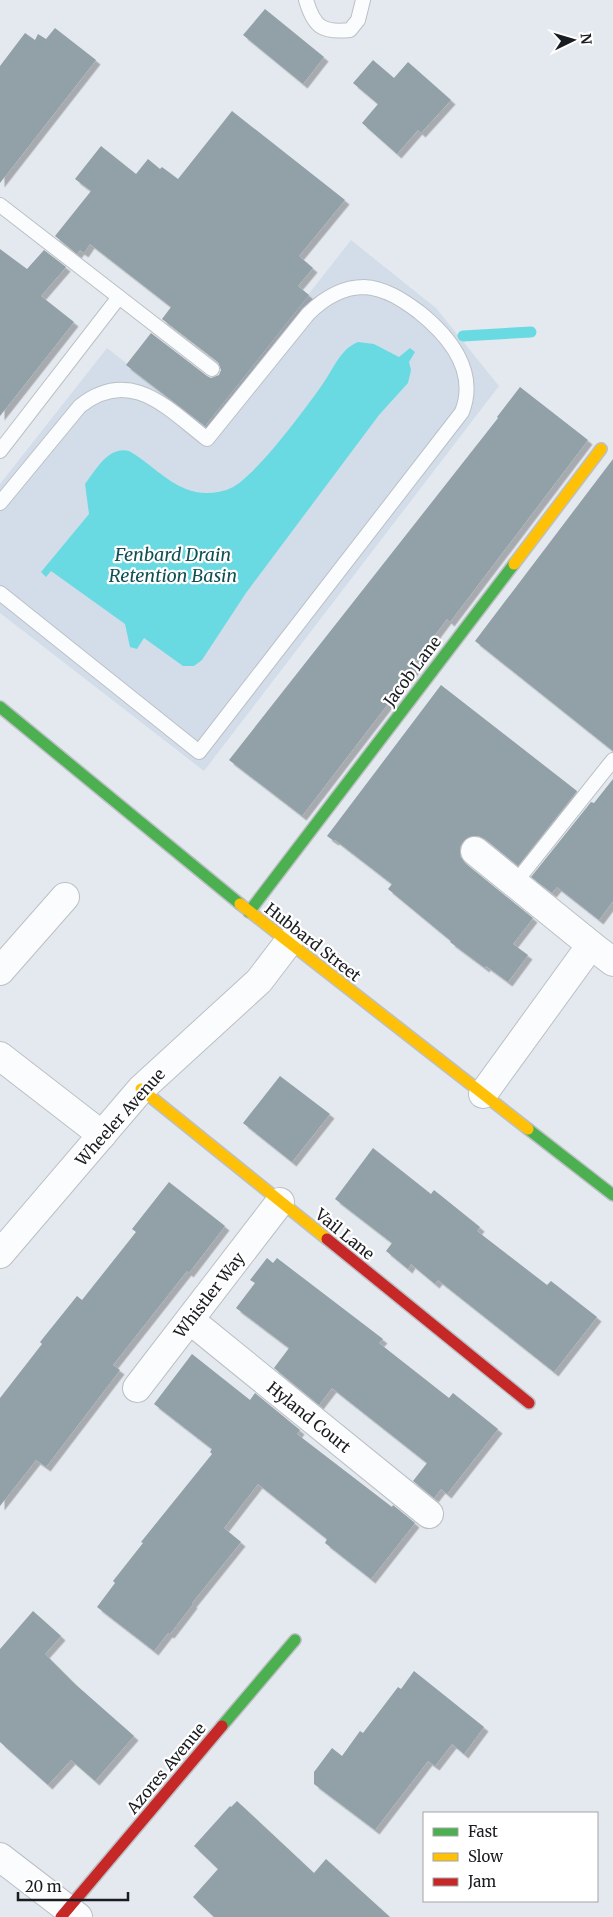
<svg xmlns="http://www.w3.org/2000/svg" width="613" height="1917" font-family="Merriweather,serif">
<defs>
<filter id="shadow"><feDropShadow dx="4.5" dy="4.5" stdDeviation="0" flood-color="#0004"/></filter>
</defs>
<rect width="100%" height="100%" fill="#e4e9ef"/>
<path fill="#d3dde9" d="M351,240L436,308L499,386L204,771L0,613V484L107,348L206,425Z"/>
<path fill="#6adae2" d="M358,342L374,344L399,357L410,348L415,352L409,362L411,370L408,383L379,415L246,593L202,660L194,666H183L144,638L137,649L130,647L125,624L51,571L46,577L41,572L89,514L85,484C96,470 108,446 129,451C149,462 165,481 186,489C200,495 218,494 231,488C254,478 306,408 322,385C333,370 340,349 358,342Z"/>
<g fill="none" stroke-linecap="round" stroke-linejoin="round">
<path stroke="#6adae2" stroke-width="11" d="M463,336L531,332"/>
</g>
<g fill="#92a0a7" filter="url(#shadow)">
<path d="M265,9L324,57L303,84L243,35Z"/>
<path d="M55,28L96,60L0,183V66L25,33L35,40L38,34L46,39Z"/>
<path d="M373,60L394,78L408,62L451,100L421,133L418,130L397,154L362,123L378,104L353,83Z"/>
<path d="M232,111L345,200L299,256L313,268L298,286L309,295L205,426L126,365L151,333L207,376L211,378L219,375L221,370L218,362L162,319L171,307L90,244L84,253L80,250L77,254L55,236L91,191L75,179L101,146L136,174L148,159L160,169L162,167L178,179Z"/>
<path d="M0,249L27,269L44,250L66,267L41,296L74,322L0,416Z"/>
<path d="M520,387L588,440L450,622L447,619L414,663L417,666L302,816L229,760L498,418L497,417Z"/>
<path d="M613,459V751L475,641Z"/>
<path d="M441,685L577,791L518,866L485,839L478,836L469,837L463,842L460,848V856L465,863L533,918L513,944L528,955L508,982L486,966L485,968L450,942L451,941L388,889L392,884L335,840L334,841L327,836Z"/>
<path d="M613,779V901L599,920L557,887L552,893L531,877L591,802L594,803Z"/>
<path d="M280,1076L330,1114L292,1162L243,1123Z"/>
<path d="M373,1148L431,1194L434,1190L480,1227L477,1231L547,1285L551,1281L597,1317L554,1372L438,1280L435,1284L411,1264L408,1269L386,1251L392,1243L335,1199Z"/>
<path d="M169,1182L225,1226L189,1273L187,1271L113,1365L120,1370L46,1467L36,1460L0,1506V1398L42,1344L40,1342L77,1296L82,1300L136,1232L132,1229Z"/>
<path d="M267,1258L273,1263L277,1258L383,1339L379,1343L449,1398L453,1393L498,1429L447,1494L441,1489L434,1498L413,1481L427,1463L332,1388L319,1405L274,1368L289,1348L236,1308L255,1283L250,1280Z"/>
<path d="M192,1354L250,1400L255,1393L300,1430L297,1434L392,1507L393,1505L415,1523L371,1579L325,1543L327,1539L258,1484L224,1528L241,1542L192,1603L193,1604L170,1634L168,1633L154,1651L97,1607L115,1583L113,1581L143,1543L141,1542L212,1454L210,1452L212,1449L154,1404Z"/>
<path d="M33,1611L61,1636L45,1654L75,1684L134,1736L95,1781L71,1760L48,1785L0,1742V1649Z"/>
<path d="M414,1671L484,1727L464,1754L452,1744L435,1766L428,1761L375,1830L314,1784V1772L332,1748L342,1756L360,1731L363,1733L398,1687L401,1689Z"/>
<path d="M237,1801L314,1873L326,1859L390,1917H214L193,1897L218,1869L194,1846L230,1806L231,1807Z"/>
</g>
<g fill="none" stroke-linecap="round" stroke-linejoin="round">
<defs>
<g id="lane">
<path d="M306,0C314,27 322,33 350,30L358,20L363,0"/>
<path d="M0,205L212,369"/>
<path d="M0,451L119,297"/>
<path d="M0,503L80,406C131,366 168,409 207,439L308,314C323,299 341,287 364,287C385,288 403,300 419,312C449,336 478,371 462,412L199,752L0,593"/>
<path d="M515,883L613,760"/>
</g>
<g id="street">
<path d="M475,851L591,945L483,1094"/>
<path d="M591,945L613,962"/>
<path d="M0,971L65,897"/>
<path d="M0,1056L102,1135"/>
<path d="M0,1254L141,1089L259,981L288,943"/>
<path d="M190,1320L429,1514"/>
<path d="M137,1388L280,1202"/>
<path d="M0,1857L78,1917"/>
</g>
<g id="fast">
<path d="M0,707L240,904"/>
<path d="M249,912L514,564"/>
<path d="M528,1129L613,1195"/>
<path d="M222,1726L295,1640"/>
</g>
<g id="slow">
<path d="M514,564L601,449"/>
<path d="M240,904L528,1129"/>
<path d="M141,1089L327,1239"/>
</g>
<g id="jam">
<path d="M327,1239L529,1403"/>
<path d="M61,1917L222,1726"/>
</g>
</defs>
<use href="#lane" stroke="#bcc0c5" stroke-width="16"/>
<use href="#street" stroke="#bcc0c5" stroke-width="30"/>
<use href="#fast" stroke="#bcc0c5" stroke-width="14"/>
<use href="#slow" stroke="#bcc0c5" stroke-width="14"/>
<use href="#jam" stroke="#bcc0c5" stroke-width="14"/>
<use href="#lane" stroke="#fbfcfd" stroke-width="14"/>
<use href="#street" stroke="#fbfcfd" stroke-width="28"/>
<use href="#fast" stroke="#4caf50" stroke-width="11"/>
<use href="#slow" stroke="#ffc107" stroke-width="11"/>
<use href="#jam" stroke="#c62828" stroke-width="11"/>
</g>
<g text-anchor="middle" stroke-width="4.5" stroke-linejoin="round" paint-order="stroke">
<g font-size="16" fill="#191c20" stroke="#fff">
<text transform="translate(412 671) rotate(-53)" y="6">Jacob Lane</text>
<text transform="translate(313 942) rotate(38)" y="6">Hubbard Street</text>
<text transform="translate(120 1117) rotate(-48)" y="6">Wheeler Avenue</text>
<text transform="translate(345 1234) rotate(39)" y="6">Vail Lane</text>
<text transform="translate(209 1295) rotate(-52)" y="6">Whistler Way</text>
<text transform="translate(309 1417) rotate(39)" y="6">Hyland Court</text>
<text transform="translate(166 1768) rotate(-50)" y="6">Azores Avenue</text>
</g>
<g font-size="18" font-style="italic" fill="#105155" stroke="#fff">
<text x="173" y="561">Fenbard Drain<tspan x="173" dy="21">Retention Basin</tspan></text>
</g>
</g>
<rect x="423" y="1812" width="175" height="90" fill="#ffffff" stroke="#a3a4a6"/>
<rect x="433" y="1828" width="25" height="8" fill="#4caf50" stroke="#a3a4a6"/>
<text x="468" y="1837" font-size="15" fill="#191c20">Fast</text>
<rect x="433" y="1853" width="25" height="8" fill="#ffc107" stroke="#a3a4a6"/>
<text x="468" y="1862" font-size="15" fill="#191c20">Slow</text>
<rect x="433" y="1878" width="25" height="8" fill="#c62828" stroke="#a3a4a6"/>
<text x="468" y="1887" font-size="15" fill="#191c20">Jam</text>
<g transform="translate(573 40) rotate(85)" stroke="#ffffff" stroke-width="4" paint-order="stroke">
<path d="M0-4L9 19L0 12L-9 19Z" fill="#191c20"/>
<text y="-8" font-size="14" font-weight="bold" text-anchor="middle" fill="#191c20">N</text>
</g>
<path d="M18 1892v8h110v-8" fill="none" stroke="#191c20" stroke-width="2.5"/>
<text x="25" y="1892" font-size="15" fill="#191c20" stroke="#ffffff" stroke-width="4" paint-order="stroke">20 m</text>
</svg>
